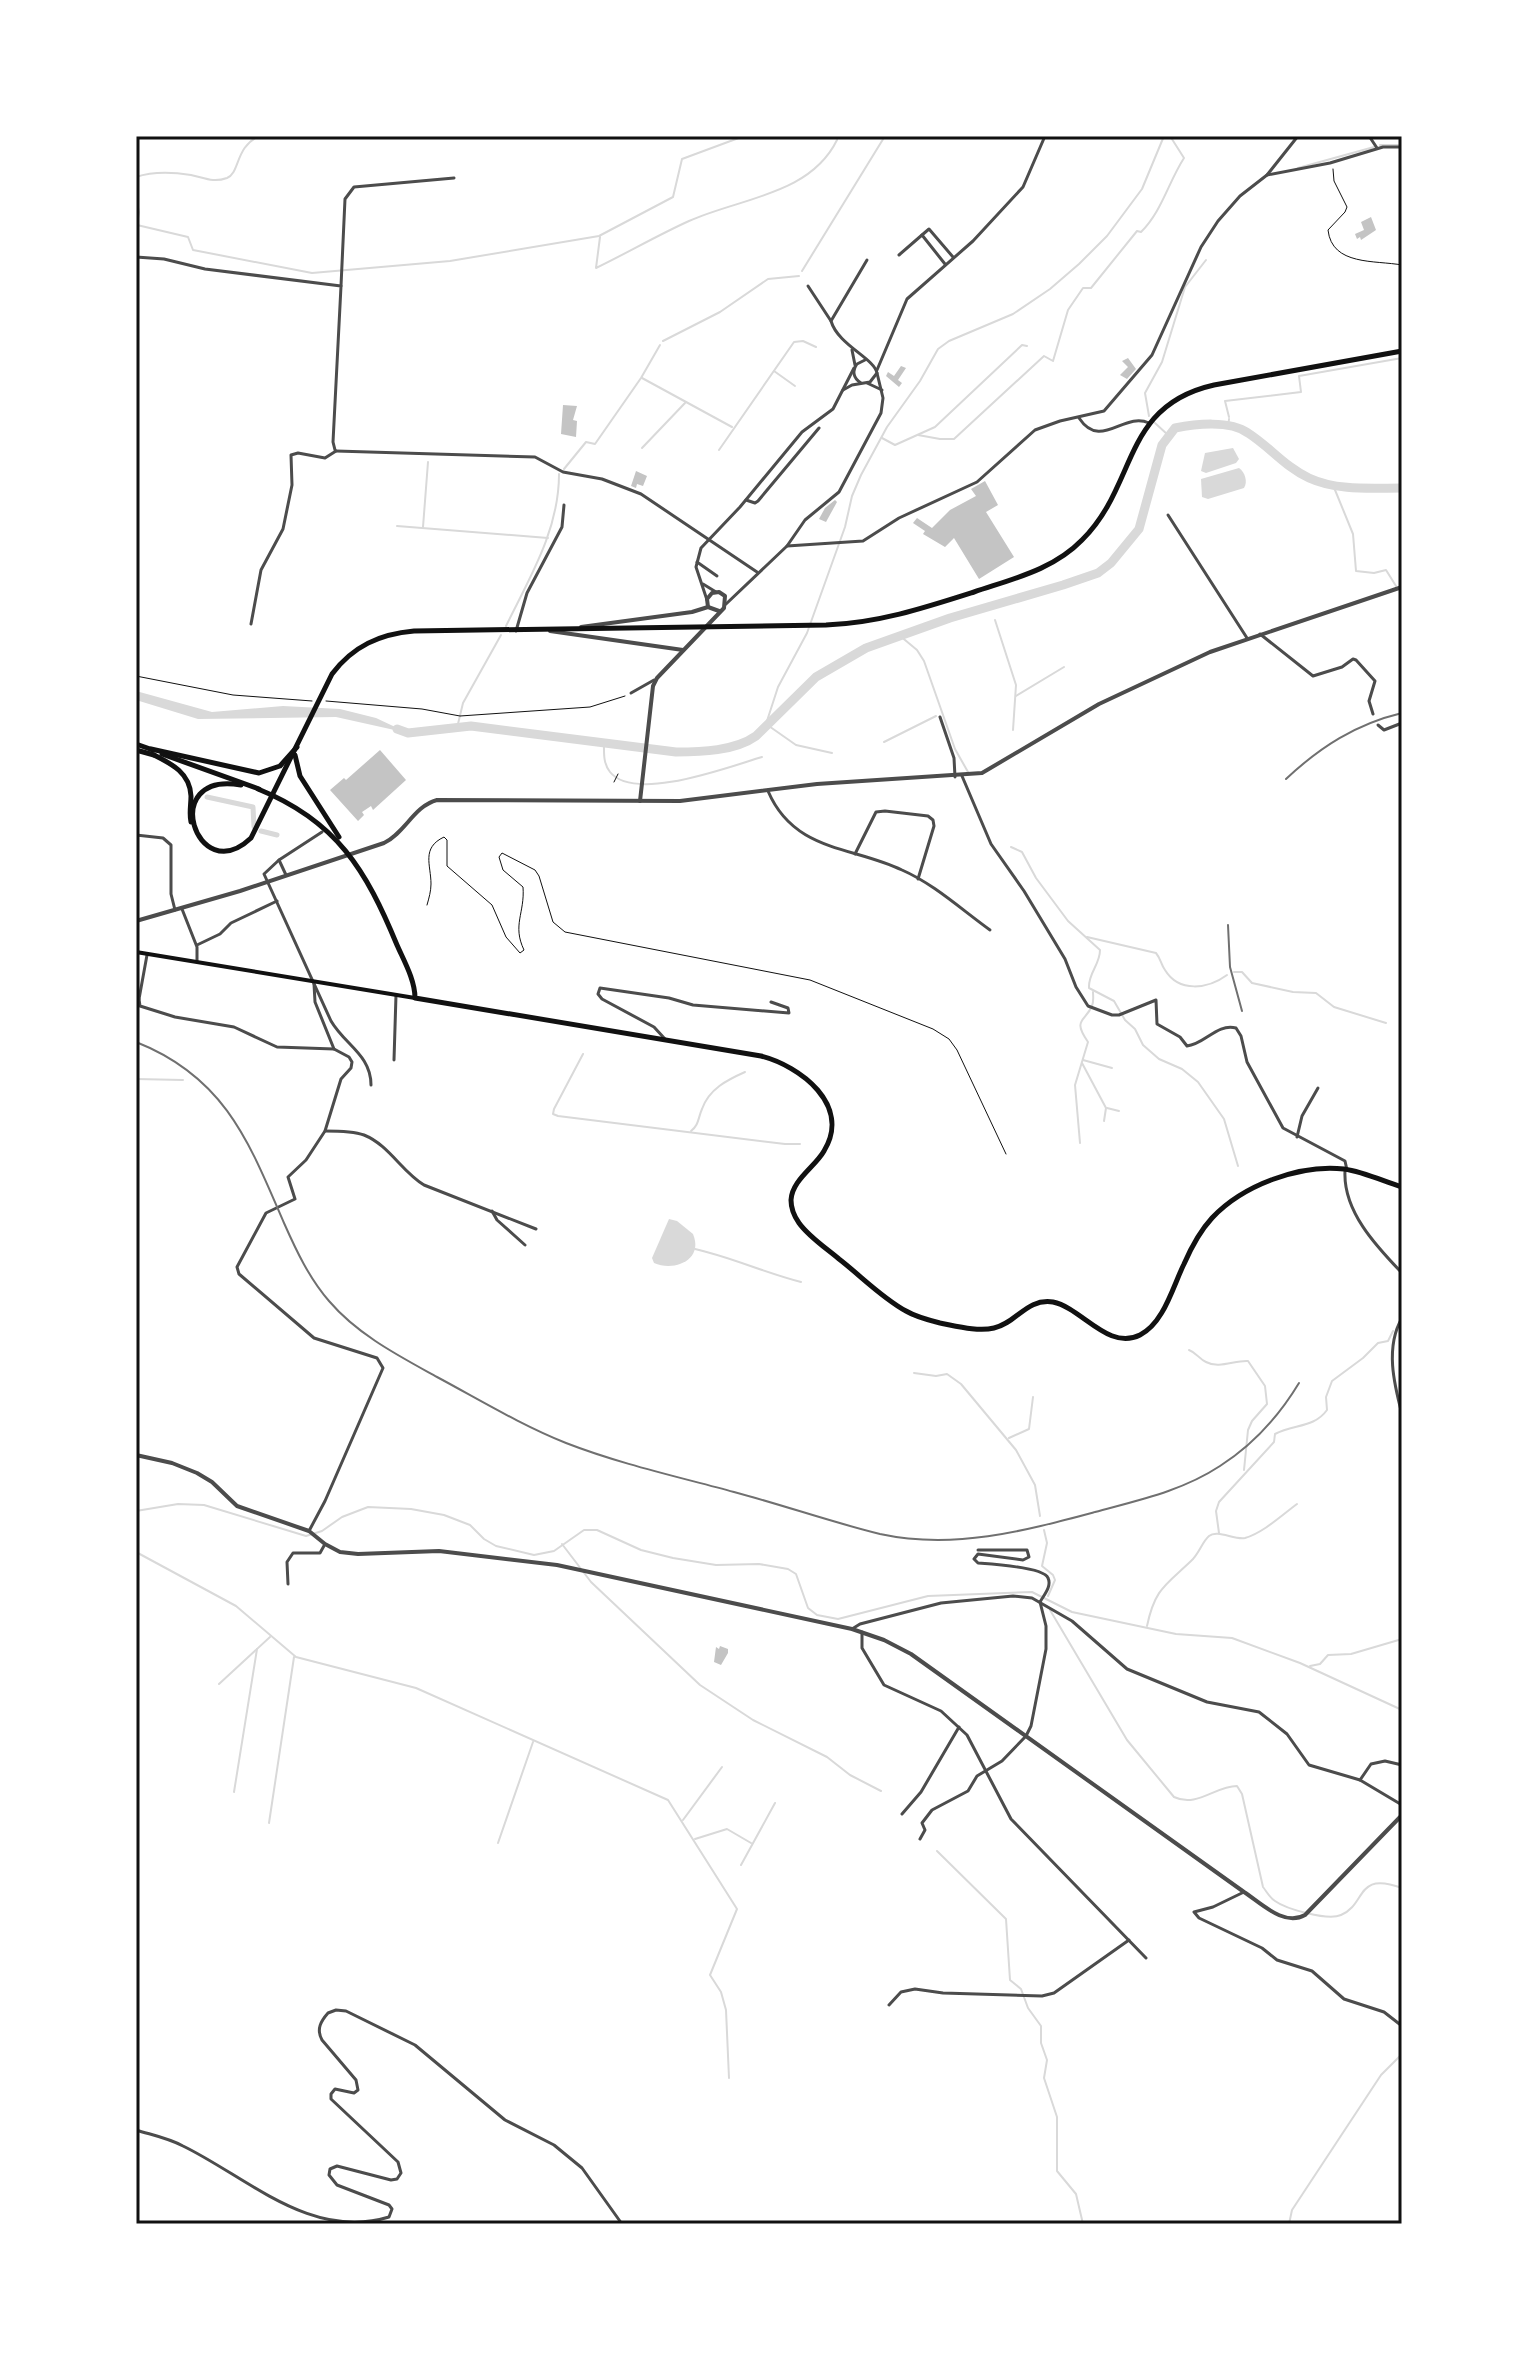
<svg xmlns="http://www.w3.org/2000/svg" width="1538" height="2360" font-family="'PT Serif',serif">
<rect width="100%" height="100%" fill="#fff"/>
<g fill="#d9d9d9">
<path d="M1233,448L1239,459L1236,463L1206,473L1201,471L1205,453Z"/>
<path d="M1239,468C1245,472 1248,482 1244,488L1208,499L1202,497L1201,479Z"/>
<path d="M136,691L212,712L283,706L340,709L376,718L408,733L336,717L198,719L136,700Z"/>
<path d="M669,1219L677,1221L693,1234C704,1260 674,1272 654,1263L652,1258Z"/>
</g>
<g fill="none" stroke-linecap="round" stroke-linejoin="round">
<g stroke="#d9d9d9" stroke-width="2">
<path d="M1380,145H1402"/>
<path d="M1298,168L1374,147"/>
<path d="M136,177C154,171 172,172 191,175C205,178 213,183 227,178C240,173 235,147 259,136"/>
<path d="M136,198L139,212L137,225L188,237L193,250L312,273L450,261L599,236L673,197L682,159L744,136"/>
<path d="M600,237L596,268C627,253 658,235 689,221C740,198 810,195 837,140"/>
<path d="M802,271L885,136"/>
<path d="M663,341L720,312L768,279L799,276"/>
<path d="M774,371L795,386"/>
<path d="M642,378L732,427"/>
<path d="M1149,416L1145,393L1162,362L1185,287L1206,260"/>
<path d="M1229,417L1225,401L1301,392L1299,376L1402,358"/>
<path d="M1155,423L1168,435"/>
<path d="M1228,427L1229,419"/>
<path d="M918,435L940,439H954L1044,356L1053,361L1068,310L1083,288H1091L1137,231L1141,232C1162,211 1168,183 1184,158L1170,136"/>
<path d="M882,438L895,445L935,427L1022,345L1027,346"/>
<path d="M642,448L685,403"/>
<path d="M719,450L794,342L803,341L816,347"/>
<path d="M564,469L586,442L595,444L641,378L660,345"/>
<path d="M1333,485L1353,534L1356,571L1374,573L1386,570L1396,586"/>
<path d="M397,526L548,538"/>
<path d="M423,527L428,462"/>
<path d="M995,620L1016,685L1013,730"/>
<path d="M506,626C530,577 559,530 559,474"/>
<path d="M899,635L917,650L924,661L955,749L968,772"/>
<path d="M1016,696L1064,667"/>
<path d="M457,728L463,703L501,635"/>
<path d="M604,742C604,753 603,763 610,772C635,803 731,766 762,757"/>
<path d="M884,742L936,716"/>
<path d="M832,753L796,745L766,724L778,687L807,633L845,527L852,496L861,475L887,427L920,381L938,349L949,341L1013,314L1050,289L1079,264L1107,236L1142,189L1164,136"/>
<path d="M1011,847L1022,852L1036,878L1068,921L1100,950C1100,965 1088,973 1089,988L1114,1001L1125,1020L1135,1029L1143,1045L1159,1059L1182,1069L1198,1082L1224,1119L1238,1166"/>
<path d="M1087,937L1156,953C1161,959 1161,965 1165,970C1179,993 1208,989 1227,975"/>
<path d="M1234,972H1242L1252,983L1293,992L1316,993L1334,1007L1386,1023"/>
<path d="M583,1054L554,1109L553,1114L558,1116L785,1144H800"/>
<path d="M1083,1060L1112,1068"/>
<path d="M1082,1063L1106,1108L1104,1121"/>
<path d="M136,1079L183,1080"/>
<path d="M1107,1108L1119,1111"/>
<path d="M691,1131C699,1125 698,1118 702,1109C709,1089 727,1080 745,1072"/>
<path d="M1080,1143L1075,1085L1088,1042C1072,1019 1085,1022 1092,1006C1094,1001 1093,996 1093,992"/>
<path d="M695,1249C731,1257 765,1273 801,1282"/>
<path d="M1189,1350C1197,1353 1199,1359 1206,1362C1219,1369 1235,1360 1248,1361L1265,1386L1267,1404L1252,1421L1248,1430L1244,1470"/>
<path d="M914,1373L936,1376L947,1374L961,1384L1016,1450L1035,1485L1040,1516"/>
<path d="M1009,1438L1029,1429L1033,1397"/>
<path d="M136,1511L178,1504L204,1505L306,1536L322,1531L342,1517L368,1507L411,1509L444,1515L470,1525L484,1539L496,1546L534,1555L554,1551L584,1530H597L641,1550L673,1558L716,1565L759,1564L788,1569L796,1574L808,1608L817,1615L838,1619L928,1596L1032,1592L1072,1612L1176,1634L1232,1638L1300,1663L1402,1710"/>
<path d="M1044,1530L1047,1543L1042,1566L1053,1575L1055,1580L1048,1596"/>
<path d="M1219,1533L1216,1511L1219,1502L1274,1442L1275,1434C1294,1424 1314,1428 1327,1410L1326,1397L1332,1381L1363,1358L1378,1343L1388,1341L1393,1331"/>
<path d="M562,1544L591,1582L700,1685L753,1720L827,1757L850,1775L881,1791"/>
<path d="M136,1552L236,1606L296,1657L416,1688L668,1800L737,1909L710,1975L721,1992L726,2010L729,2078"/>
<path d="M1050,1610L1127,1740L1174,1797C1197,1808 1215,1786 1237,1786L1242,1794L1263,1887C1267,1892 1269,1897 1275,1901C1286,1909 1328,1921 1341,1915C1367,1904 1355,1871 1402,1888"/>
<path d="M1147,1626C1155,1588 1166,1585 1191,1561C1199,1554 1202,1542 1209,1536C1217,1529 1234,1540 1245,1538C1263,1533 1282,1515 1297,1504"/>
<path d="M1310,1666L1320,1664L1328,1655L1351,1654L1402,1639"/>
<path d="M219,1684L270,1637"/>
<path d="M234,1792L257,1649"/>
<path d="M683,1820L722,1767"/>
<path d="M269,1823L294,1657"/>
<path d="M695,1839L727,1829L751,1843"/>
<path d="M498,1843L533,1742"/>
<path d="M937,1851L1006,1919L1010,1980L1021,1989L1028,2008L1041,2026V2043L1047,2060L1044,2078L1057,2117V2171L1076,2194L1083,2224"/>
<path d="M741,1865L775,1803"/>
<path d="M1289,2224L1292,2210L1381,2075L1402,2054"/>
</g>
<g stroke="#d9d9d9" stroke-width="5">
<path d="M207,797L253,807L254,827"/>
<path d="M261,831L277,835"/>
</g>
<path stroke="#d9d9d9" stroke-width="9" d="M397,729L408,733L471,726L676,752C701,752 735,751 756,736L816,677L866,648L950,618L1063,585L1098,573L1111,563L1139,529L1162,445L1175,428C1195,424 1230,420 1248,433C1270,447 1285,467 1309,478C1337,491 1371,488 1402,488"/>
</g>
<g fill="#c4c4c4">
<path d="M1371,217L1376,230L1361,240L1360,237L1357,239L1355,234L1364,230L1361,222Z"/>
<path d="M1128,358L1136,369L1127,379L1120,375L1128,367L1122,361Z"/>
<path d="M901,366L906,368L898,380L902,383L899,387L886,376L888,372L894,376Z"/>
<path d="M563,405L577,406L573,420L577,421L576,437L561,434Z"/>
<path d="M636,471L647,476L643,486L637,484L636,488L631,486Z"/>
<path d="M985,481L998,505L986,512L1014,557L979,579L954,538L945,547L923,534L925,531L913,523L917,518L932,528L950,510L976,496L971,489Z"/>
<path d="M835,500L837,502L826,522L819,519L825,508Z"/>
<path d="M380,750L406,780L373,810L371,806L362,812L364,815L358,821L330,790L344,778L346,780Z"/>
<path d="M720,1646L728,1649V1653L721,1665L714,1662L716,1647L719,1649Z"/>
</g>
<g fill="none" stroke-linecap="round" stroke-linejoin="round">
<g stroke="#111" stroke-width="1">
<path d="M1333,169L1334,181L1347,207L1345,212L1328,230C1332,266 1375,260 1402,265"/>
<path d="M136,676L233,695L312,701"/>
<path d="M326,701L422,709L460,716L590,707L625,696"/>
<path d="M614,782L618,774"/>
<path d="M427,905C429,898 431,891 431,884C431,865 421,848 444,837L447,840V866L492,905L506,937L520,953L524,950C512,925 525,913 523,887L503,870L499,857L502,853L535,870L539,876L553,922L565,932L810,980L933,1029L949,1039L957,1050L1006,1154"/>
</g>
<g stroke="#4c4c4c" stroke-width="3">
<path d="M1369,136L1377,148"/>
<path d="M1267,175L1298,136"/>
<path d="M899,255L922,235"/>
<path d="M136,257L164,259L205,269L341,286L333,442L335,450"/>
<path d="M945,264L922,235L929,229L953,257"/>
<path d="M341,286L345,199L354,187L454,178"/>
<path d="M808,286L831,321"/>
<path d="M852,350L855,365"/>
<path d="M877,370L907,299L973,241L1023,187L1045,136"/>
<path d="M861,383C853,378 852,371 857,364L865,360"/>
<path d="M867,383L882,390"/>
<path d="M843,390L852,385L870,382L877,373C874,358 838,345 831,321L867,260"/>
<path d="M1079,418C1101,451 1124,411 1149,423"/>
<path d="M336,451L535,457L563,472L602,479L641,494L757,572"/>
<path d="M746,500L755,503L758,501L819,428"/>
<path d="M1168,515L1247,638"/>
<path d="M787,546L863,541L899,518L977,482L1035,430L1060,421L1104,411L1152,355L1201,247L1218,221L1240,196L1267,175L1330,163L1383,147H1402"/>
<path d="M697,562L717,576"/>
<path d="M703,584L716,592"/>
<path d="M707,600L696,567L701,548L740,507L802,432L833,409L854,368"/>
<path d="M726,604L787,546L805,520L839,492L881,413L883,398L877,373"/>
<path d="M251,624L261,570L283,529L292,485L291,455L298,453L325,458L336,451"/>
<path d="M516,631L527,593L562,527L564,505"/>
<path d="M1260,634L1313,676L1342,667L1353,659L1356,660L1375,681L1369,701L1373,714"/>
<path d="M631,693L654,680"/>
<path d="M940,717L954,758L955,777"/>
<path d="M1378,725L1384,730L1402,723"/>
<path d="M962,776L991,844L1024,891L1065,959L1076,987L1088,1006L1112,1015H1119L1156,1000L1157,1024L1180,1037L1187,1046C1205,1044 1217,1023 1236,1028L1241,1036L1247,1062L1283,1128L1345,1161L1347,1170"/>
<path d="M768,791C794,852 852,846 902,870C934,884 962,910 990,930"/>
<path d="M322,832L279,860L264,874L331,1021C345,1045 371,1055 371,1085"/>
<path d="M136,835L163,838L171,845V894L175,910"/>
<path d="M855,854L876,812L885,811L928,816L933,820L934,826L918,879"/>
<path d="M279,860L286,875"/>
<path d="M182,909L197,947V961"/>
<path d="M197,945L220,934L231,923L277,901"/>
<path d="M314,984L315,1002L334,1049"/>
<path d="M136,999H139L147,955"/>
<path d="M139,999L140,1006L175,1017L234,1027L277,1047L334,1049L349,1057L352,1062L351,1068L341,1079L325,1131L306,1160L288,1177L295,1199L266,1213L237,1267L239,1274L314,1338L377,1358L383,1368L325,1501L309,1531"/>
<path d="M665,1039L654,1027L602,999L598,994L600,988L669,998L693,1005L789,1013L788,1008L771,1002"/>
<path d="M394,1060L396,995"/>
<path d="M325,1131C337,1131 353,1131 364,1135C389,1145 402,1172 424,1185L536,1229"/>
<path d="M1297,1137L1302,1116L1318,1088"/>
<path d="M1345,1171C1343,1211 1376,1246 1402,1273"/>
<path d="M492,1211L497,1220L525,1245"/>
<path d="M1402,1318C1385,1347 1394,1384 1402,1414"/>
<path d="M978,1550H1027L1029,1557L1023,1560L978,1554L974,1559L978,1563C991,1564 1044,1567 1048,1578C1052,1586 1044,1595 1040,1602"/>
<path d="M288,1584L287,1562L293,1553H320L325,1544"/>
<path d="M852,1629L860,1624L941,1603L1013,1596L1032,1598L1072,1621L1127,1669L1207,1702L1259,1712L1287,1734L1309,1765L1360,1780L1402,1805"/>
<path d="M862,1632V1648L884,1685L941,1711L967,1735L1011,1819L1146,1958"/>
<path d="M1360,1780L1371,1764L1385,1761L1402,1765"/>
<path d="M902,1814L921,1792L959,1727"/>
<path d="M920,1839L925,1830L922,1823L932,1810L968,1791L977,1776L1002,1761L1026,1736L1031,1726L1046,1649V1626L1040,1602"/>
<path d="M1244,1892L1213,1907L1194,1912L1199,1918L1262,1948L1277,1960L1312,1971L1344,1999L1384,2012L1402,2026"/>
<path d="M889,2005L901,1992L915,1989L943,1993L1042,1996L1054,1993L1129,1940"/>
<path d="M136,2130C152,2135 168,2138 183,2146C247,2177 311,2241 389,2217L392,2209L389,2205L337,2185L329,2175L330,2169L337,2166L391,2180L397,2179L401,2173L398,2162L331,2099V2094L335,2089L354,2093L358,2090L356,2080L322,2040C316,2029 321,2021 328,2013L336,2010L346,2011L415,2045L505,2120L554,2145L582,2168L622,2224"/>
</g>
<g stroke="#4c4c4c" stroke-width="4">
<path d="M581,627L692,612L708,607L719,611"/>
<path d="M550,631L683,650"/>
<path d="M640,801L653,686L657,678L724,608L725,596L719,592L712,593L707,599L708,607"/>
<path d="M136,921L240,891L384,843C405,833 414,806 437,800L680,801L817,784L982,773L1099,704L1210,652L1402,587"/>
<path d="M136,1455L172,1463L197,1473L212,1482L237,1506L309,1531L325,1544L340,1552L358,1554L439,1551L557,1565L852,1629L884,1640L911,1654L1244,1892C1261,1903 1284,1927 1305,1915L1402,1815"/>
</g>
<path stroke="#111" stroke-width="4" d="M136,952L415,998"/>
<g stroke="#111" stroke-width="5">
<path d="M295,755L300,776L339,837"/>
<path d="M241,785C158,770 196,890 251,838L332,674C353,646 380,634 414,631L826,625C878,623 924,608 974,592C1012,579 1053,570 1082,540C1138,485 1121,406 1214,385L1402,351"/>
<path d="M258,789C337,821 366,870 397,945C404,961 415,980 415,998L761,1056C800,1066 852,1105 824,1151C815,1167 792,1180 791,1200C791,1209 794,1216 799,1223C809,1237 826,1248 839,1259C861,1276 882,1298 906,1311C916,1317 928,1320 940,1323C956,1326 978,1332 994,1328C1017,1323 1026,1298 1053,1302C1082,1308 1108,1351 1140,1335C1164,1323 1173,1286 1184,1264C1191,1248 1200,1231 1212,1218C1243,1185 1300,1164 1344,1169C1364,1172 1383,1181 1402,1187"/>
</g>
<g stroke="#111" stroke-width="5">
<path d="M136,744L153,750"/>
<path d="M151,749L259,773L280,766L297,747"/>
<path d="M136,750L154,755"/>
<path d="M162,754L259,789"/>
<path d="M154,755C172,764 190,773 191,796C191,805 189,813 191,822"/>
</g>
<g stroke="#707070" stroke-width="2">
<path d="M1286,779C1320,747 1356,724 1402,713"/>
<path d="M1228,925L1230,967L1242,1011"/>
<path d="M136,1042C225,1077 249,1142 284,1223C296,1250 309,1278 329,1301C358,1335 399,1356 437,1377C480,1400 521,1425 566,1443C620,1464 679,1477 734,1492C783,1505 831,1522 880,1534C954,1550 1024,1531 1095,1512C1139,1500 1182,1491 1220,1466C1253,1445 1279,1416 1299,1383"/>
</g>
</g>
<rect width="1538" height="2360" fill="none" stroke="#ffffff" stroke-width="276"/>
<rect x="138" y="138" width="1262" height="2084" fill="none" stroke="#111" stroke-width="3"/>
</svg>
